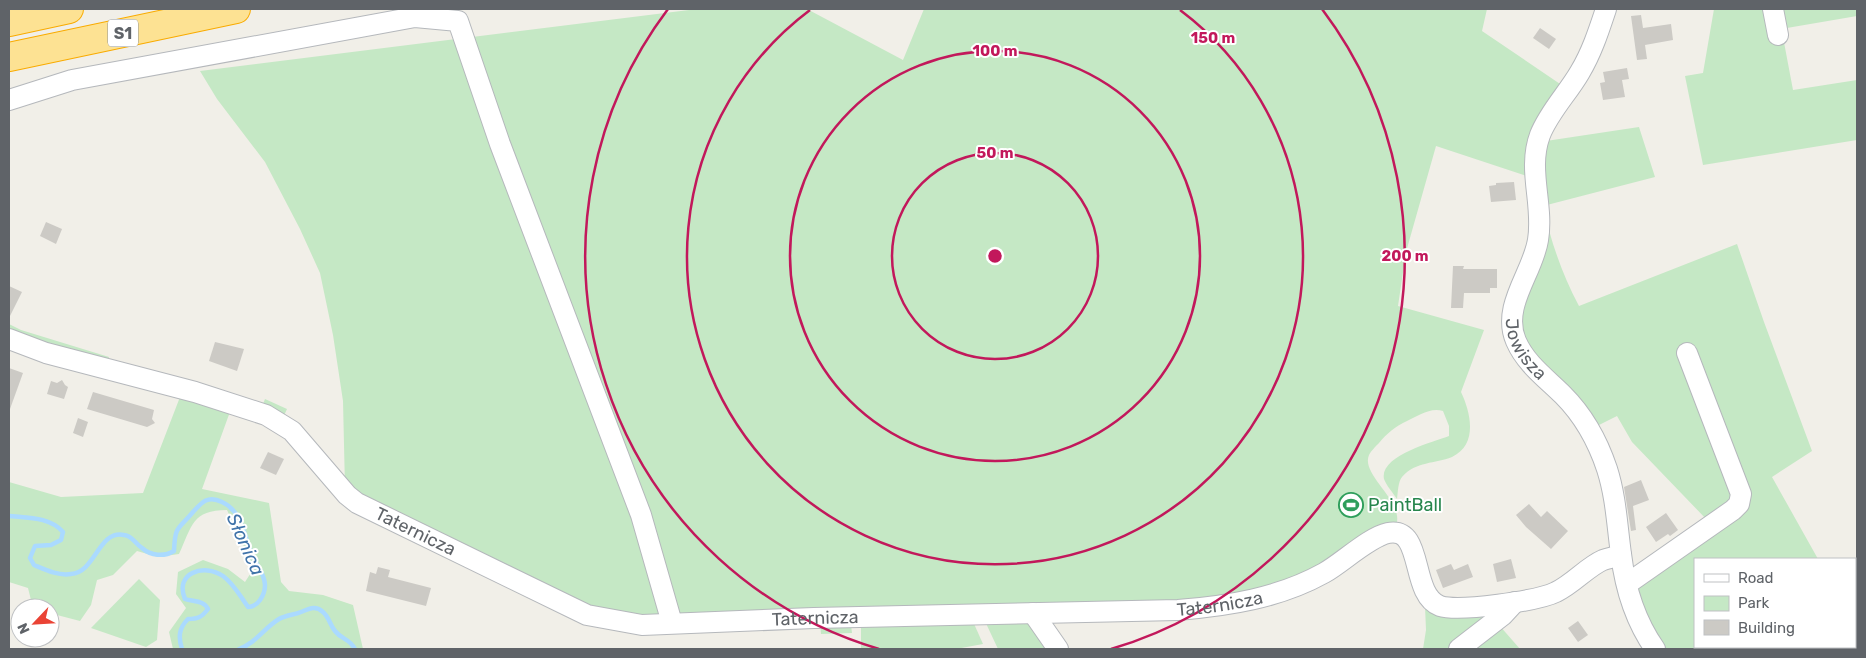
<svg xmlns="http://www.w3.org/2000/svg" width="1866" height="658" font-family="Rubik,sans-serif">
<rect width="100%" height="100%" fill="#f1efe8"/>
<g fill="#c5e8c5">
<path d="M697,9H807L903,60L924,9H1487L1482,31L1566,88L1530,177L1436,146L1406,252L1398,306L1484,330L1461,392C1471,413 1478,445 1452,457C1435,464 1416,461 1402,477C1398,482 1398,492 1397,499C1393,493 1386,485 1384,479C1379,456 1433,442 1449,436V426L1443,411C1430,407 1418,416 1407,421C1396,426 1386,434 1379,443C1376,446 1371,451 1369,455C1360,476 1408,503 1395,528L1343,558L1245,599L645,615L587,614L345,488L343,401L333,335L320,273L300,229L265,162L217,99L200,71Z"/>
<path d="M1714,9H1770L1783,37L1793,90L1857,80V140L1703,165L1685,76L1703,73Z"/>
<path d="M1777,9H1857V16L1781,29Z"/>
<path d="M1639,127L1655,177L1543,206C1551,242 1562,274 1579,306L1737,244L1764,322L1812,451L1772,477L1818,559H1695V647H1760L1761,649H1659L1633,592L1679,554L1735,494L1708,521L1632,442L1617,416L1595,427L1518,335L1546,141Z"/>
<path d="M9,324L21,330L109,357L107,365L9,337Z"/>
<path d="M180,397L231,409L202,489L269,503L281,582L289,591L323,595L353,605L363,649H173L169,632L186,608L176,594L178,572L203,560L228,569L245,582L254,568L227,510C192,510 192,526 179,554L158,557L137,551L113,575L97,580L91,605L80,621L57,615L50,626V608H33L28,588L9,582V482L61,497L143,493Z"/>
<path d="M265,399L287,409L282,420L263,404Z"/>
<path d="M139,579L160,600L157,640L146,647L91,628Z"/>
<path d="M1425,606L1493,616L1449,649H1423L1426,630Z"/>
<path d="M971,617L983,644L956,649H861V623Z"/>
<path d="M983,617H1031L1053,649H998Z"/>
<path d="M820,622L851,625L852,633L821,634Z"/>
<path d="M1499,625L1520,649H1468Z"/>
</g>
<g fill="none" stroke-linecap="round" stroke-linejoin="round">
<g stroke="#aadaff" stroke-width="4.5">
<path d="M9,516C28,518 50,517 63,532L61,540L51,545L35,546L30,558L34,565C46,570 58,576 71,574C96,572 98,530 124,535C133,536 135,544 142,548C151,556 164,557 174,551C175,525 178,530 193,512C202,502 208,495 222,502C242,511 244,535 251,553C255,563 265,574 265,585C265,595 258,607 248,607C240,596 234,584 223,576C204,563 174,573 185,599C193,602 204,600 208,609C202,617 198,619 188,619C179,628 178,637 182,649"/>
<path d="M239,649C256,643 264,628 279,619C286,615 294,615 301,612C309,609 315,605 323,612C329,617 330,625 335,631C342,640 349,638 355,649"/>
</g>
</g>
<g fill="#cccac5">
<path d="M1641,15L1643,28L1671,24L1673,40L1645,45L1647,59L1637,60L1631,16Z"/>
<path d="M1540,28L1556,39L1549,49L1533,38Z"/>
<path d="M1627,68L1629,79L1622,80L1625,97L1603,100L1600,83L1605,82L1603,72Z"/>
<path d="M1514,182L1516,200L1491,202L1489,186L1496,185V183Z"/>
<path d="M46,222L62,229L56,244L40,236Z"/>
<path d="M1453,266H1464L1463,269H1497V288H1490V293H1464L1463,308H1451Z"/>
<path d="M9,286L22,292L9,318Z"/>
<path d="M215,342L244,349L237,371L209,361Z"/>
<path d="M9,368L23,373L10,409H9Z"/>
<path d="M62,380L65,385L68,387L64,399L47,394L51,381L57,383Z"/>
<path d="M93,392L154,410L152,419L155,423L147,427L87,409Z"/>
<path d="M78,418L88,422L83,437L73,433Z"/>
<path d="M268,452L284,459L276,475L260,468Z"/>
<path d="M1641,480L1649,500L1633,506L1636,530L1631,531L1624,487Z"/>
<path d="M1529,504L1541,517L1547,511L1568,531L1551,549L1526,527L1516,515Z"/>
<path d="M1666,513L1678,530L1670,536L1668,534L1656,542L1646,527Z"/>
<path d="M1511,559L1516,578L1497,582L1493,564Z"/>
<path d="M1451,564L1454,570L1468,564L1473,577L1443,588L1436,570Z"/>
<path d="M378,567L390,570L388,577L431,588L426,606L366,591L370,572L376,574Z"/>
<path d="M1578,621L1588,635L1578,642L1568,628Z"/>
</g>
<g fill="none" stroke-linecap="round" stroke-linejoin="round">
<defs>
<g id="minor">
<path id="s1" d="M1606,9C1599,30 1592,52 1580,72C1568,93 1549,112 1540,135C1527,170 1544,204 1538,240C1533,273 1501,306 1516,341C1526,364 1546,378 1563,395C1583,415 1598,442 1607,469C1616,497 1617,525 1621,554C1625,587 1636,622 1655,649"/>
<path d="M1773,9L1778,35"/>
<path d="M9,100L72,80L415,17L458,21L500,144L641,515L672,623"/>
<path id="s2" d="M9,339L46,353L195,392L266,415L292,431L347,495L357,503L587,615L642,625L814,618L1178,610C1228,606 1279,598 1324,573C1342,563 1369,537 1388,533C1425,526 1409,594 1440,606C1459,612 1538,601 1556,592C1573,584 1587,567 1603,560C1609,558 1615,557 1621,555"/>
<path d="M1627,584L1733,510L1739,504L1741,494L1687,353"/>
<path d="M1033,613L1058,649"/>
<path d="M1459,649L1503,615L1515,602"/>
</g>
<g id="highway">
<path d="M9,22L69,9"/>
<path d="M9,57L236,9"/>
</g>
</defs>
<use href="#minor" stroke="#b5b8bc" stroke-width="22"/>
<use href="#highway" stroke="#f9ab00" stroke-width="30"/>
<use href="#minor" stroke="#fff" stroke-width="20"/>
<use href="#highway" stroke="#fde293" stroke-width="28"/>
</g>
<g fill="none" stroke="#c2185b" stroke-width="2.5">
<circle cx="995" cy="256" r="103"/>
<circle cx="995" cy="256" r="205"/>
<path d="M1180 10A308 308 0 1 1 810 10"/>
<path d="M879 649A410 410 0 0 1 668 9M1322 9A410 410 0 0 1 1111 649"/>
</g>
<defs>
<symbol id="stadium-ring" viewBox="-11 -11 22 22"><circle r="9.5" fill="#fff" stroke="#2e9e5b" stroke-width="1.5"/><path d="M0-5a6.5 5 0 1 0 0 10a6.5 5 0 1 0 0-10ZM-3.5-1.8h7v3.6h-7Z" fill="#2e9e5b"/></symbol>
</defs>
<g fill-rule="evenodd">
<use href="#stadium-ring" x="1337" y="491" width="28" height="28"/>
</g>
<g text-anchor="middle" stroke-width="4" stroke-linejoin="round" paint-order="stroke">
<rect fill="#fff" stroke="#8f9295" stroke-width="1" x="108" y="19.5" width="30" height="27" rx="4"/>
<g font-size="16" font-weight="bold" fill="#5f6368">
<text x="123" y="39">S1</text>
</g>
<g font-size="18" fill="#5f6368" stroke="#fff">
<text dy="6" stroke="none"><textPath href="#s1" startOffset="366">Jowisza</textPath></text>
<text dy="6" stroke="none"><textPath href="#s2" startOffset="461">Taternicza</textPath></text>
<text dy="6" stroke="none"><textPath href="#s2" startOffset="1286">Taternicza</textPath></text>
<text dy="6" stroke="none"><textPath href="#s2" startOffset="881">Taternicza</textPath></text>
</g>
<g font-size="18" fill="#27864d" stroke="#fff" text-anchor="start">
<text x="1368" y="511">PaintBall</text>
</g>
<g font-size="19" font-style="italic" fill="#4174aa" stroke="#fff">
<text transform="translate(246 544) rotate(66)" y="7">Słonica</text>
</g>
</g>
<circle cx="995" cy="256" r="8" fill="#c2185b" stroke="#fff" stroke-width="2.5"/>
<g font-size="15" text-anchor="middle" font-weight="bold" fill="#c2185b" stroke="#fff" stroke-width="4" stroke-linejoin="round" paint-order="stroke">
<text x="1213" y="43">150 m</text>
<text x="995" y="56">100 m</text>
<text x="995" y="158">50 m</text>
<text x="1405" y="261">200 m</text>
</g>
<rect width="1866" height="658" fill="none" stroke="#5f6368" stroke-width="20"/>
<rect x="1694" y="558" width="162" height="90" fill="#ffffff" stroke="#bfc1c3"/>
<rect x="1704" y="574" width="25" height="8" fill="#ffffff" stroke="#bfc1c3"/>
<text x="1738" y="583" font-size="15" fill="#5f6368">Road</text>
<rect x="1704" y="596" width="25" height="15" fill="#c5e8c5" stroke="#bfc1c3"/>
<text x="1738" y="608" font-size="15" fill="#5f6368">Park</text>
<rect x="1704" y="620" width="25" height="15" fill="#cccac5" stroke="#bfc1c3"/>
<text x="1738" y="633" font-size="15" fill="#5f6368">Building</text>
<g transform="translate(35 623) rotate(245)"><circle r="24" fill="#ffffff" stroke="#bfc1c3"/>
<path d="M0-4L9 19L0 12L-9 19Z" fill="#ea4335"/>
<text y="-8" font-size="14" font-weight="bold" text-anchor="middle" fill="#5f6368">N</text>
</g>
</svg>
